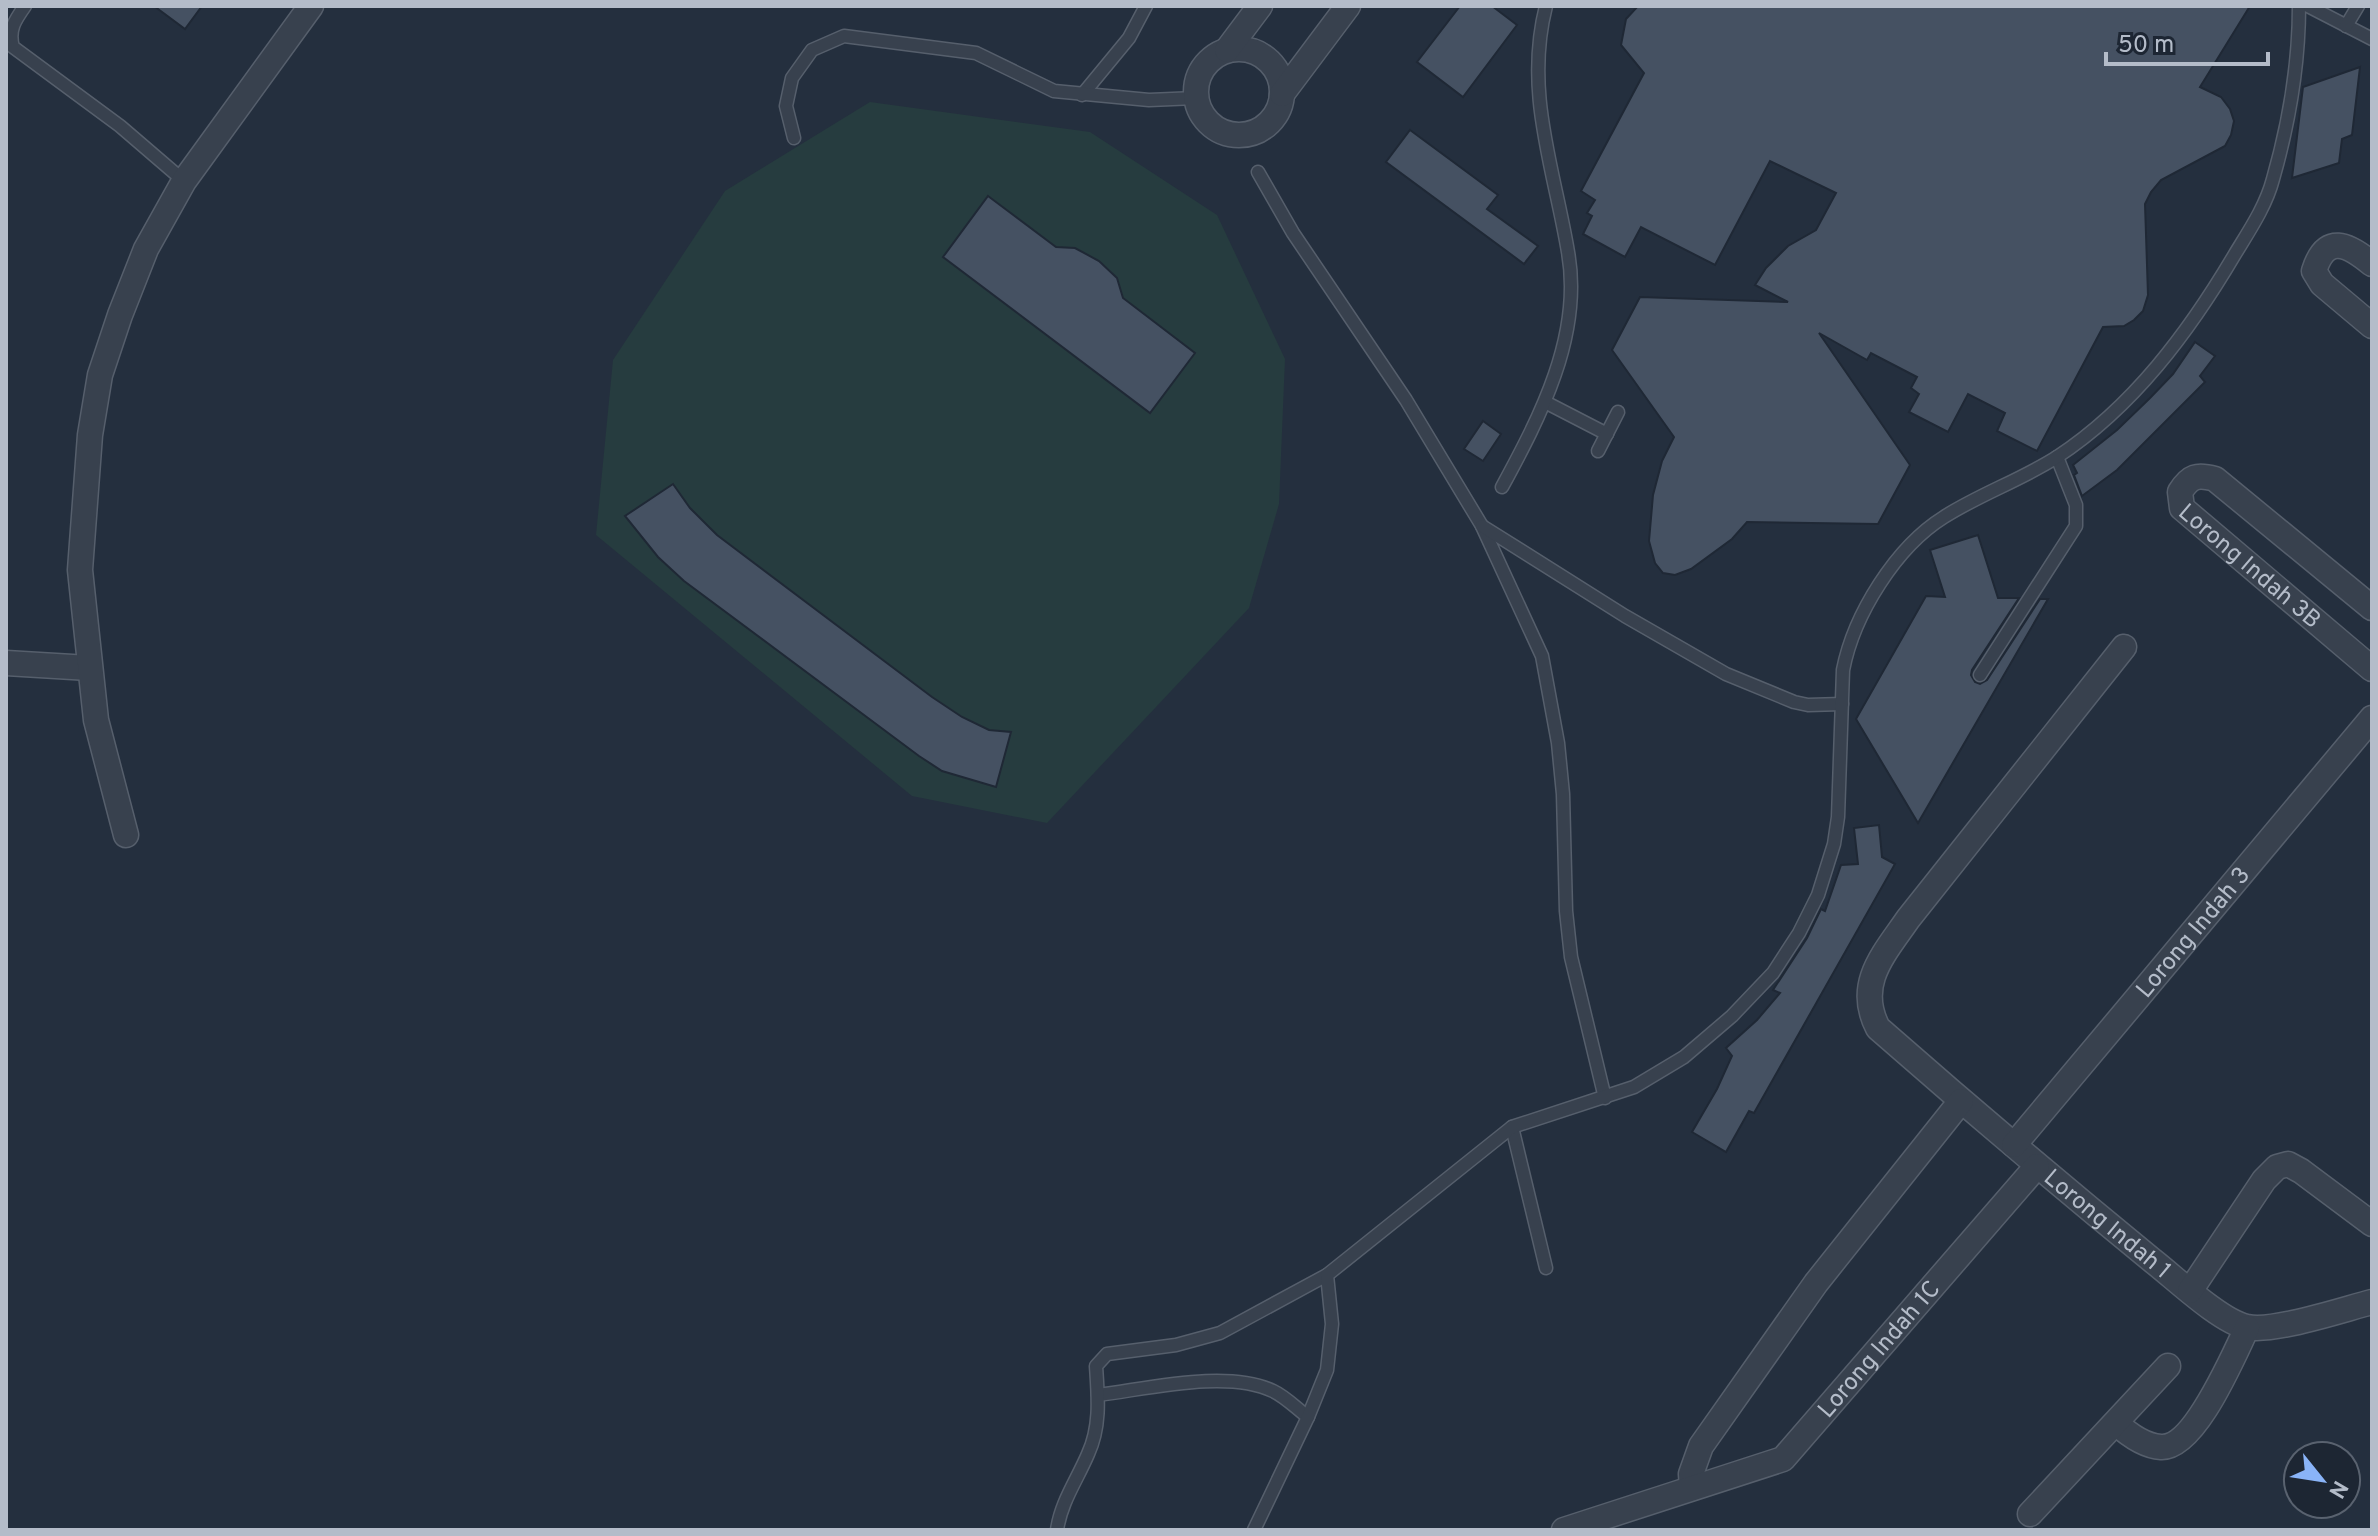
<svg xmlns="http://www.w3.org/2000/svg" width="2378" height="1536" font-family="Overpass,sans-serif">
<rect width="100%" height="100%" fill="#242f3e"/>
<path fill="#263c3f" d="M870,102L1090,132L1217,215L1285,359L1279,504L1249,608L1047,823L912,796L596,535L613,360L725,191Z"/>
<g fill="#455162" stroke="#1f2835" stroke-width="2">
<path d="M154,6H202L185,29Z"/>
<path d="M1460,6H1492L1517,25L1463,97L1417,62Z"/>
<path d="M1638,6H2250L2200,87L2221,97L2230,109L2234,121L2231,135L2225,146L2161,180L2151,192L2145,204L2148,295L2143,311L2134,320L2124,326L2103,327L2037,451L1997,431L2005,413L1968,394L1948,432L1909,412L1919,394L1911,388L1917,377L1871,353L1867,360L1819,333L1910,465L1878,524L1747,522L1732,539L1691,569L1675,575L1663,573L1655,563L1649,541L1653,495L1662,461L1674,437L1612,350L1640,297L1788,302L1755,285L1766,268L1788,246L1816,230L1836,193L1770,161L1715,265L1641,227L1625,257L1583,234L1592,216L1587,213L1595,200L1581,191L1644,73L1621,45L1626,19Z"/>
<path d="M2360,67L2352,135L2342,139L2339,163L2292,178L2303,87Z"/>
<path d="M1410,130L1498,195L1487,209L1538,246L1524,264L1386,162Z"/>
<path d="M988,196L1056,247L1075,248L1099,261L1117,278L1123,298L1195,353L1150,413L943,257Z"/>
<path d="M2195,342L2215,356L2200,376L2205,382L2117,470L2082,496L2074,475L2077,473L2073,465L2117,430L2150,398L2173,374Z"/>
<path d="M1483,421L1501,434L1483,461L1464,449Z"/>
<path d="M673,484L690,508L717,535L932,697L962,717L989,730L1011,732L996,787L942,771L919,756L684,581L658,557L625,516Z"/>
<path d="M1978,535L1998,598H2019L1972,670L1971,675L1975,682L1980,684L1987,680L2040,599H2048L1918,823L1856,719L1926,596L1945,597L1930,550Z"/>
<path d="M1879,825L1882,857L1895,864L1754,1113L1749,1111L1726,1152L1692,1132L1717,1089L1732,1056L1726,1048L1757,1020L1780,993L1773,990L1807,938L1821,909L1825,911L1841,865L1858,864L1854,828Z"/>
</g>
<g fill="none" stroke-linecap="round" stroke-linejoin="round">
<defs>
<g id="lane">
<path d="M25,6C15,20 8,30 13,47L120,126L184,181"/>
<path d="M2308,6L2372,39"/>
<path d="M2346,26L2358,6"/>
<path d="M1082,95L1129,38L1146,6"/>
<path d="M794,138L786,106L792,78L812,50L844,36L976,53L1054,91L1149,100L1196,98"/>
<path d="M1258,172L1293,233L1406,400L1482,526L1542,656L1558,743L1563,794L1566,911L1571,957L1605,1098"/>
<path d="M1545,402L1607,434"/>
<path d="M1598,451L1618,412"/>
<path d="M1502,487C1540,417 1583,335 1568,252C1554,168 1524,92 1546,6"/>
<path d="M1482,526L1625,616L1726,674L1794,702L1808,705L1842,704"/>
<path d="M1980,675L2076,526V505L2057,457"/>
<path d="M1512,1127L1546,1268"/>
<path d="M1098,1395C1147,1389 1227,1369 1273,1391C1286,1397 1297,1409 1308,1417"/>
<path d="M1057,1530C1061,1502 1077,1480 1088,1454C1101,1426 1098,1396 1096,1366L1107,1354L1176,1345L1220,1333L1327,1275"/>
<path d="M1254,1530L1308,1417L1327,1370L1332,1324L1327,1275L1512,1127L1634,1087L1684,1057L1732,1016L1773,973L1799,933L1818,895L1834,844L1838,817L1843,670C1854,614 1896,547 1944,517C1980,494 2021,480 2057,457C2133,407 2189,332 2235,254C2249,231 2266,206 2273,179C2289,123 2299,64 2299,6"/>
</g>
<g id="street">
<circle cx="1239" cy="92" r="43"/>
<path d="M1227,50L1260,6"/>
<path d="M1282,94L1348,6"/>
<path d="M2372,264C2348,244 2326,233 2314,271L2322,284L2372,326"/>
<path id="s1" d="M2372,608L2215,479C2197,474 2190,476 2180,492L2182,508L2372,669"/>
<path id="s2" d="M2124,647L1908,919C1884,954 1855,984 1878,1028C1968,1107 2060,1185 2153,1261C2175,1278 2221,1322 2247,1327C2273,1333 2344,1309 2372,1302"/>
<path d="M6,663L89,668"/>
<path d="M126,835L96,720L80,570L90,435L100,375L120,315L146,249L184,181L311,6"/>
<path id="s3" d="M2014,1145L2372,718"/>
<path d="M2190,1291L2264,1180L2277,1167L2288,1164L2301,1171L2372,1224"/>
<path d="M2116,1423C2128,1434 2144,1446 2161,1447C2195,1449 2234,1354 2247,1328"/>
<path d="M1692,1488L1691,1474L1701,1446L1816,1283L1961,1101"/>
<path d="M2030,1514L2168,1366"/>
<path id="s4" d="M1564,1530L1783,1459L2037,1166"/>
</g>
</defs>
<use href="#lane" stroke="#565f6c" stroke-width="15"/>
<use href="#street" stroke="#565f6c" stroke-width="27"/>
<use href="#lane" stroke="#38414e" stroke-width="12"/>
<use href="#street" stroke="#38414e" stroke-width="24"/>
</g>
<g text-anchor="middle" stroke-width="6" stroke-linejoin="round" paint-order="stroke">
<g font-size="24" fill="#b4bcc9" stroke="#1d2633">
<text dy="8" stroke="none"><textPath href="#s1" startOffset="350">Lorong Indah 3B</textPath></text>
<text dy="8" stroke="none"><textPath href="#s3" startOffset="278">Lorong Indah 3</textPath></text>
<text dy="8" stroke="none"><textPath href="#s2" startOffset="770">Lorong Indah 1</textPath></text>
<text dy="8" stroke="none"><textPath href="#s4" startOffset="376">Lorong Indah 1C</textPath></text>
</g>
</g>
<rect width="2378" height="1536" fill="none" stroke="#b4bcc9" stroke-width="16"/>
<g transform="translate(2322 1480) rotate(120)"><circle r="38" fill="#1d2633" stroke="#59626f" stroke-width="2"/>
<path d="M0-6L14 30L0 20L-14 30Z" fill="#8ab4f8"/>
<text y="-12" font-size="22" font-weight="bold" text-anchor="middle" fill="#b4bcc9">N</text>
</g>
<path d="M2106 52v12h162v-12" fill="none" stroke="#b4bcc9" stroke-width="4"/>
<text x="2118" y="52" font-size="24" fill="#b4bcc9" stroke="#1d2633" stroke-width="6" paint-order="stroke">50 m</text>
</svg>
